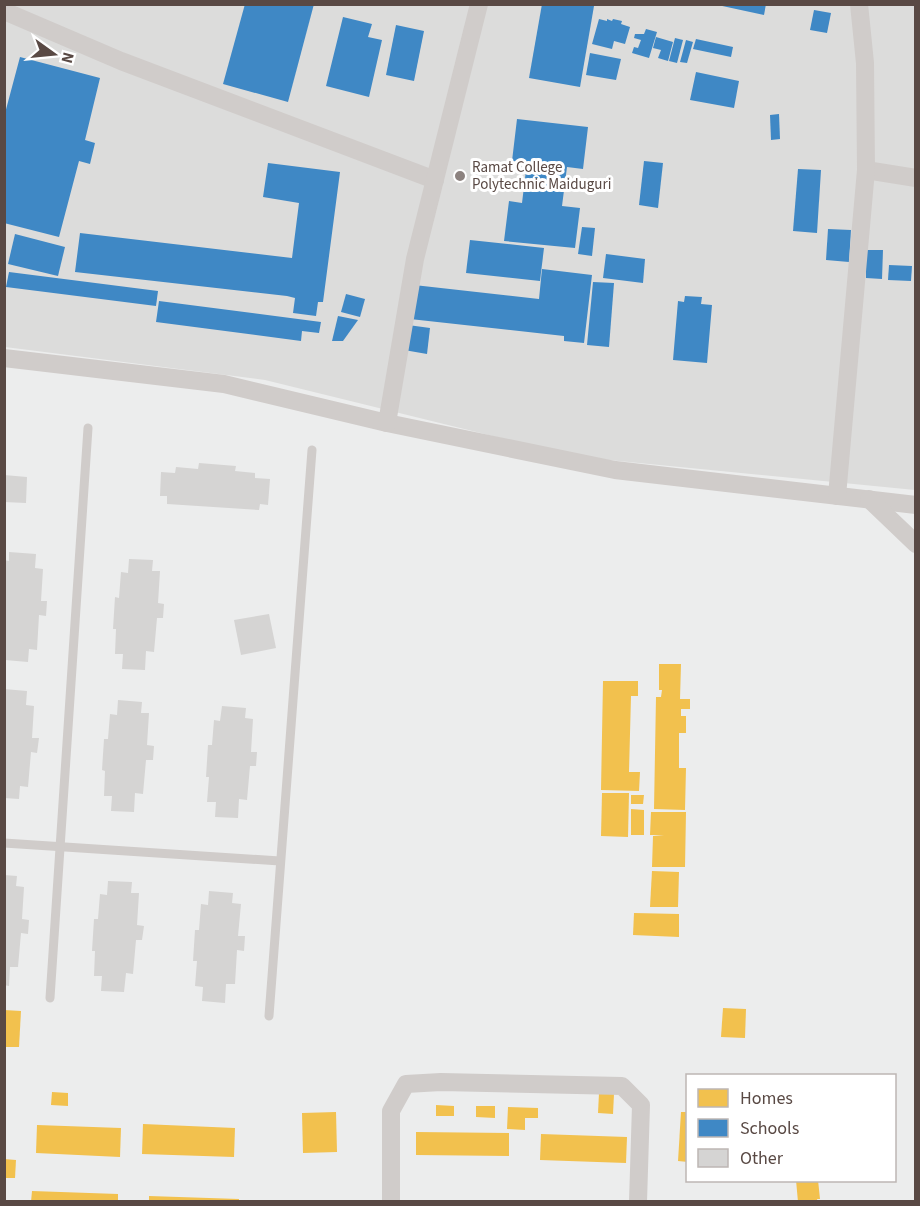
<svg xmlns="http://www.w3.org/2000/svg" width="920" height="1206" font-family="'Source Sans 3',sans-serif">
<rect width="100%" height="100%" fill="#eceded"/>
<path fill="#dcdcdb" d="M5,5H915V490L578,457L265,380L5,347Z"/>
<g fill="#f2c14e">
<path d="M659,664H681L680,699H690V709H681V716H686V733H679V768H686L685,810L654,809L656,697H661L662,690H659Z"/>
<path d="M603,681H638V696H631L629,772H640L639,791L601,790Z"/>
<path d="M602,793H629L628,837L601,836Z"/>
<path d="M631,795H644L643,804H631Z"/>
<path d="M631,809L644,810V835H631Z"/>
<path d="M651,812H686L685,867H652L653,836L664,835H650Z"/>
<path d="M652,871L679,872L678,907H650Z"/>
<path d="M634,913L679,914V937L633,935Z"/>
<path d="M723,1008L746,1009L745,1038L721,1037Z"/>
<path d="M4,1010L21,1011L19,1047H4Z"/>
<path d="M52,1092L68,1093V1106L51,1105Z"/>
<path d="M599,1093L614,1094L613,1114L598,1113Z"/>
<path d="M436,1105L454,1106V1116H436Z"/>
<path d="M476,1106H495V1118L476,1117Z"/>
<path d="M508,1107L538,1108V1118H525V1130L507,1129Z"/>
<path d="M336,1112L337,1152L303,1153L302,1113Z"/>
<path d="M681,1112H688V1162L678,1161Z"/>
<path d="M143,1124L235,1128L234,1157L142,1154Z"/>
<path d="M37,1125L121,1128L120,1157L36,1153Z"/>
<path d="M416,1132L509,1133V1156L416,1155Z"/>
<path d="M541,1134L627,1137L626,1163L540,1160Z"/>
<path d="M4,1159L16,1160L15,1178H4Z"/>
<path d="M796,1180H818L820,1199H817L818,1202H798Z"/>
<path d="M32,1191L118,1194V1202H31Z"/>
<path d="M149,1196L239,1199V1202H149Z"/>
</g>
<g fill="#3f88c5">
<path d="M245,4H314L288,102L223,84Z"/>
<path d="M542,4L594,6L580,87L529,78Z"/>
<path d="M713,4H766L764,15Z"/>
<path d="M814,10L831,13L827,33L810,30Z"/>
<path d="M343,17L372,24L368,37L382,40L369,97L326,86Z"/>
<path d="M599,19L607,21V19L612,21L613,19L622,21L621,24L630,27L625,44L614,41L612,49L592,44Z"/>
<path d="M396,25L424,31L414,81L386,75Z"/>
<path d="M646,29L657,32L649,58L632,53L634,47L638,48L641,40L634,38L635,34H644Z"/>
<path d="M656,37L673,42L668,61L658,58L661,50L653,48Z"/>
<path d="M675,38L683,40L677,63L669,61Z"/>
<path d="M696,39L733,47L731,57L693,49Z"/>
<path d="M686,40L693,42L687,63L680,62Z"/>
<path d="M590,53L621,59L616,80L586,75Z"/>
<path d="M20,57L100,78L85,140L95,143L90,164L79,161L59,237L4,223V117Z"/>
<path d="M696,72L739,81L734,108L690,100Z"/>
<path d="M779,114L780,139L771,140L770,115Z"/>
<path d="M517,119L588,127L583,169L567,167L562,206L580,208L575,248L504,241L509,201L522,203L527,162L512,161Z"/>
<path d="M644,161L663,163L658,208L639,205Z"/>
<path d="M268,163L340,172L323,302H318L316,316L293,313L295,298L287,296L75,272L80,233L292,258L299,203L263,197Z"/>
<path d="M798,169L821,170L817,233L793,231Z"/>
<path d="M582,227L595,228L592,256L578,254Z"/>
<path d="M828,229L851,230L849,262L826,260Z"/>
<path d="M15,234L65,247L58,276L8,264Z"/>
<path d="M470,240L544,248L540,281L466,273Z"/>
<path d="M866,250H883L882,279L866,278Z"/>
<path d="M606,254L645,259L643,283L603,278Z"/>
<path d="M889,265L912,266L911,281L888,280Z"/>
<path d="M542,269L592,275L584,343L564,341V336L410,319L414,285L539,299Z"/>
<path d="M9,272L158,291L156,306L6,287Z"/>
<path d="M593,282L614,283L609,347L587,345Z"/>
<path d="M346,294L365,299L360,317L341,312Z"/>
<path d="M685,296L702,297L701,304L712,305L707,363L673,360L678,301L684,302Z"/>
<path d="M159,301L321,322L319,333L302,331L301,341L156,322Z"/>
<path d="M338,316L358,320L343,341H332Z"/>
<path d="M408,325L430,328L427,354L404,350Z"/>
</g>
<g fill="#d5d4d3">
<path d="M199,463L236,466L235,471L255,473V478L270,479L268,505L260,504L259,510L167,504V496H160L161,472L175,473L176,467L198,469Z"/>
<path d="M4,475L27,477L26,503L4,502Z"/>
<path d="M9,552L36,554L35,568L43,569L41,601H47L46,616L39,615L37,650L29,649L28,662L5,660L4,560L9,561Z"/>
<path d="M129,559L153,560L152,571H160L158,603L164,604L163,618H157L154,652L146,651L145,670L122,669L123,654H115L116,629H113L115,597L119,598L121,572L128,573Z"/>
<path d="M269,614L276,648L241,655L234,620Z"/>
<path d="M4,689L27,691L26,705L34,706L32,738H39L37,753L31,752L28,787L20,786L19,799L4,798Z"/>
<path d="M118,700L142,702L141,713H149L147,745L154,746L153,760H146L143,794L135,793L134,812L111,811L112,796H104L105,771L102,770L104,739H108L110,714L117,715Z"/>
<path d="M222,706L246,708L245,718L253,719L251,752H257L256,766H250L247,800L239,799L238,818L215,817L216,802H207L209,777H206L208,745H212L214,720L220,721Z"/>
<path d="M4,875L17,876L16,886L24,887L22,919L29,920L28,934L21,933L18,967H10L9,986L4,985Z"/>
<path d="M108,881L132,882L131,893H139L137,925L144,926L142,940H136L133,974L126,973L124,992L101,991L102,976H94L95,951H92L94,919H98L100,894L107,895Z"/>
<path d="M209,891L233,893L232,903L241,904L238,936H245L244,951L237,950L235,984H226L225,1003L202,1001L203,987L195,986L197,961H193L195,930H199L201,904L208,905Z"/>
</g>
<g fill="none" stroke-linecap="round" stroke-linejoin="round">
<g stroke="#d0ccca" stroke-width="9">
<path d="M4,843L280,861"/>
<path d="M50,998L88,428"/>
<path d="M269,1016L312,450"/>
</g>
<g stroke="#d0ccca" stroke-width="18">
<path d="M4,11L121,61L435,180"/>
<path d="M866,170L916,178"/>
<path d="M4,358L224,384L387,423L615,470L916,505"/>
<path d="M387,423L415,259L479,4"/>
<path d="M837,496L866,170L865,63L859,4"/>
<path d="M869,499L916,544"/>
<path d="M391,1202V1111L406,1084L441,1082L622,1086L641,1105L638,1202"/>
</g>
</g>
<circle fill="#8c827f" stroke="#fff" stroke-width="2" cx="460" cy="176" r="6"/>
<g text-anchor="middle" stroke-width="6" stroke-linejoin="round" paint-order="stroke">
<g font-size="15" fill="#594944" stroke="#fff" text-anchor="start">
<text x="472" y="172">Ramat College<tspan x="472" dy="17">Polytechnic Maiduguri</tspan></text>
</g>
</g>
<rect width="920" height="1206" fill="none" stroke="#594944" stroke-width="12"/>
<rect x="686" y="1074" width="210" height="108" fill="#ffffff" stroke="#bdb6b4" stroke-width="1.5"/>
<rect x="698" y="1089" width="30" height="18" fill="#f2c14e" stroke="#bdb6b4" stroke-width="1.5"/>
<text x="740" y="1104" font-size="18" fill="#594944">Homes</text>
<rect x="698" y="1119" width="30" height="18" fill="#3f88c5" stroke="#bdb6b4" stroke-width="1.5"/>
<text x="740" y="1134" font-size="18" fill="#594944">Schools</text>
<rect x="698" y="1149" width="30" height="18" fill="#d5d4d3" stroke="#bdb6b4" stroke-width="1.5"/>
<text x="740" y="1164" font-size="18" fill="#594944">Other</text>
<g transform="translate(54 54) rotate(105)" stroke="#ffffff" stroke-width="4.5" paint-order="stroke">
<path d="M0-4.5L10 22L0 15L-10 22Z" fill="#594944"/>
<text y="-9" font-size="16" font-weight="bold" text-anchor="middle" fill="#594944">N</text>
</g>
</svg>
